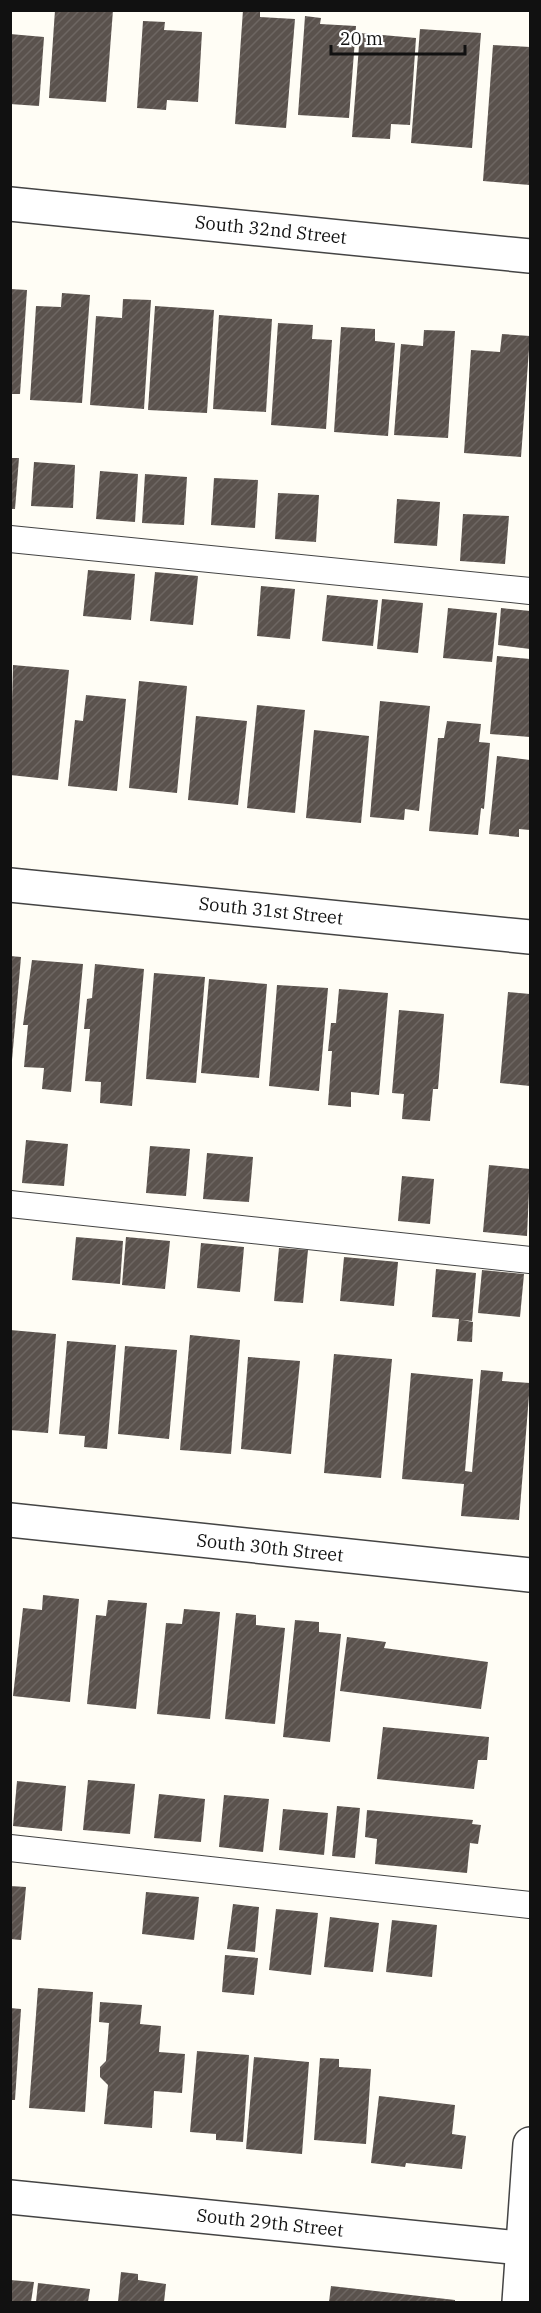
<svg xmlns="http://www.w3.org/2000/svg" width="541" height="2313" font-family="'IBM Plex Serif',serif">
<defs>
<pattern id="building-hatch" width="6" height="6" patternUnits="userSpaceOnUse" patternTransform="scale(1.5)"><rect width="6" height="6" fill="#5a524d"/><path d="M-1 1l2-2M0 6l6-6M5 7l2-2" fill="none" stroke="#6d6662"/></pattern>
</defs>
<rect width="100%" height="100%" fill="#fffdf5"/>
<g fill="url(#building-hatch)">
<path d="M55,10H113L106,102L49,98Z"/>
<path d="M243,10H260V17L295,19L286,128L235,124Z"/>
<path d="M305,16L321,18L320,24L356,26L349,118L298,115Z"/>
<path d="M143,21L165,22L164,30L202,32L198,102L167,100L166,110L137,108Z"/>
<path d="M420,29L481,33L472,148L411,143Z"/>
<path d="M360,33L416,38L410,125L391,124L390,139L352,137Z"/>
<path d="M10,34L44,37L39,106L10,104Z"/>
<path d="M493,45L530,47V185L483,181Z"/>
<path d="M10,289L27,290L20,394H10Z"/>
<path d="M62,293L90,295L82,403L30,400L36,306L61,307Z"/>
<path d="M123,299L151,300L144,409L90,405L96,316L122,318Z"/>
<path d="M155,306L214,310L207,413L148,410Z"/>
<path d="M219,315L272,319L266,412L213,409Z"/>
<path d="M278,323L313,325L312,339L332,340L326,429L271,425Z"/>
<path d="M341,327L375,329V341L395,343L388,436L334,432Z"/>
<path d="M424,330L455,331L448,438L394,435L401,344L423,346Z"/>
<path d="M502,334L530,336L521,457L464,453L471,350L500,352Z"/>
<path d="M10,458H19L15,509H10Z"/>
<path d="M34,462L75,465L73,508L31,506Z"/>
<path d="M100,471L138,474L135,522L96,519Z"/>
<path d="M145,474L187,477L184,525L142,523Z"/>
<path d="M214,478L258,480L255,528L211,525Z"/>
<path d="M278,493L319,495L316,542L275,539Z"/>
<path d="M397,499L440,502L437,546L394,543Z"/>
<path d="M463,514L509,516L505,564L460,561Z"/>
<path d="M88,570L135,574L131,620L83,616Z"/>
<path d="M155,572L198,576L193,625L150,621Z"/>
<path d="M261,586L295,589L290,639L257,636Z"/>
<path d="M327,595L378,600L373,646L322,641Z"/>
<path d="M382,599L423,603L418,653L377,649Z"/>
<path d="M448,608L497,613L492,662L443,658Z"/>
<path d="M501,608L530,611V649L498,645Z"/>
<path d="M497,656L530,659V737L490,734Z"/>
<path d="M13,665L69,670L58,780L10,775Z"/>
<path d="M139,681L187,686L177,793L129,788Z"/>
<path d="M86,695L126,699L117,791L68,786L75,720L83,721Z"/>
<path d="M380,701L430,706L419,811L405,809L404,820L370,817Z"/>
<path d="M257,705L305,710L295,813L247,808Z"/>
<path d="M196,716L247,721L238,805L188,800Z"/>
<path d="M447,721L481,724L479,742L490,743L484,809L481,808L478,835L429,831L438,738H444Z"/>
<path d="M314,730L369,736L361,823L306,818Z"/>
<path d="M497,756L530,760V830L519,829V837L489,834Z"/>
<path d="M10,956L21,957L12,1060H10Z"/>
<path d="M32,960L83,964L71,1092L42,1089L44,1068L24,1067L28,1025H23Z"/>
<path d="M95,964L144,969L132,1106L100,1103L101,1082L85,1081L90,1029H84L87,999L92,998Z"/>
<path d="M154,973L205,977L196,1083L146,1079Z"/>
<path d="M209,979L267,984L259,1078L201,1073Z"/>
<path d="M277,985L328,988L319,1091L269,1086Z"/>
<path d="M339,989L388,993L379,1095L351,1092V1107L328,1105L332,1051H328L331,1023H336Z"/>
<path d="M508,992L530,994V1086L500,1083Z"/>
<path d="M399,1010L444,1014L438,1089H433L430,1121L402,1119L404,1094L392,1093Z"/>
<path d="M26,1140L68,1144L64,1186L22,1183Z"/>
<path d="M150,1146L190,1149L186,1196L146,1193Z"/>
<path d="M207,1153L253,1157L249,1202L203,1199Z"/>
<path d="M489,1165L530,1169L527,1236L483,1232Z"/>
<path d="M402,1176L434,1179L430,1224L398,1221Z"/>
<path d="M76,1237L123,1241L120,1284L72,1280Z"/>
<path d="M126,1237L170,1241L165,1289L122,1285Z"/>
<path d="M201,1243L244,1247L240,1292L197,1288Z"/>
<path d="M279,1248L308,1250L303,1303L274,1301Z"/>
<path d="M344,1257L398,1262L394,1306L340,1301Z"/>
<path d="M436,1269L476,1273L472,1321L462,1320L473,1322L472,1342L457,1341L459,1319L432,1317Z"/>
<path d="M482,1270L524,1274L520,1317L478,1313Z"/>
<path d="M10,1330L56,1334L48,1433L10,1430Z"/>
<path d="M190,1335L240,1340L231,1454L180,1450Z"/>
<path d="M67,1341L116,1345L107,1449L84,1447L85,1436L59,1434Z"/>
<path d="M125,1346L177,1350L169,1439L118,1434Z"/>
<path d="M334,1354L392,1359L381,1478L324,1473Z"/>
<path d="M248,1357L300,1361L291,1454L241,1449Z"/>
<path d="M481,1370L503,1372L502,1381L530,1383L519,1520L461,1516L464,1484L402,1479L411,1373L473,1379L465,1471L472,1472Z"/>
<path d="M43,1595L79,1599L70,1702L13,1696L23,1608L42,1610Z"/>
<path d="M108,1600L147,1603L136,1709L87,1704L96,1615L106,1616Z"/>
<path d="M184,1609L220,1612L210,1719L157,1714L166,1623L182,1624Z"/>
<path d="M236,1613L256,1615V1625L285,1628L275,1724L225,1719Z"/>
<path d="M295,1620L319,1622V1632L341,1634L330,1742L283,1737Z"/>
<path d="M347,1637L386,1642L384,1648L488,1662L481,1709L340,1691Z"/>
<path d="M383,1727L489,1737L487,1760H478L474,1789L377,1779Z"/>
<path d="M88,1780L135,1784L130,1834L83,1830Z"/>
<path d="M17,1781L66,1786L62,1831L13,1826Z"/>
<path d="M159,1794L205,1799L201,1842L154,1838Z"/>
<path d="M224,1795L269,1799L263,1852L219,1847Z"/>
<path d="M337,1806L360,1808L355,1858L332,1856Z"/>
<path d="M283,1809L328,1813L324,1855L279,1850Z"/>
<path d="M367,1810L473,1820L472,1824L481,1825L478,1844L470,1843L467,1873L375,1864L377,1839L365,1837Z"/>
<path d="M10,1886L26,1887L21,1940L10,1939Z"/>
<path d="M146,1892L199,1897L194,1940L142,1934Z"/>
<path d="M233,1904L259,1907L255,1952L227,1949Z"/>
<path d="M276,1909L318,1913L311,1975L269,1970Z"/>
<path d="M330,1917L379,1923L373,1972L324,1967Z"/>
<path d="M392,1920L437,1925L432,1977L386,1972Z"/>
<path d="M225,1955L258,1958L254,1995L222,1992Z"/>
<path d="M38,1988L93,1992L85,2112L29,2108Z"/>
<path d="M100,2002L142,2005L140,2024L161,2026L159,2052L185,2054L182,2093L154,2091L152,2128L104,2124L108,2085L100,2077V2067L106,2061L109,2023L99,2022Z"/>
<path d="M10,2008L21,2009L15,2100H10Z"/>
<path d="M197,2051L249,2055L243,2142L216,2140V2134L190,2132Z"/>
<path d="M254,2057L309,2062L302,2154L246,2149Z"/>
<path d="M320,2058L339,2059V2067L371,2069L366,2144L314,2140Z"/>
<path d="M379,2096L455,2105L452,2134L466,2136L462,2169L406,2163L405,2167L371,2163Z"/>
<path d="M121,2272L138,2274V2280L166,2284L164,2302H118Z"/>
<path d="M10,2280L34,2282L31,2302H10Z"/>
<path d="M38,2283L90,2289L88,2302H36Z"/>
<path d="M331,2286L455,2300V2302H329Z"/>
</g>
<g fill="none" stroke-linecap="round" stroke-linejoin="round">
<defs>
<g id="lane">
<path d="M10,539L530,591"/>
<path d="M10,1204L530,1260"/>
<path d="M10,1848L530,1905"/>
</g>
<g id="street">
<path d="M10,204L530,256"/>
<path d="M10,885L530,937"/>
<path d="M10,1520L530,1575"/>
<path d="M10,2197L530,2249"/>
<path d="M519,2302L530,2144"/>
</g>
</defs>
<use href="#lane" stroke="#444" stroke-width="28"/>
<use href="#street" stroke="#444" stroke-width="36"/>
<use href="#lane" stroke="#fff" stroke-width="26"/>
<use href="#street" stroke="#fff" stroke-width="33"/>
</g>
<g text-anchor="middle" stroke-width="6" stroke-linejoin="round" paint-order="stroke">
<g font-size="18" fill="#111" stroke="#fff">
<text transform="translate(271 230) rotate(6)" y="6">South 32nd Street</text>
<text transform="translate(271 911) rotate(6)" y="6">South 31st Street</text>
<text transform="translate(270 1548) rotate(6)" y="6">South 30th Street</text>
<text transform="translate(270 2223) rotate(6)" y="6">South 29th Street</text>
</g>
</g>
<rect width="541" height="2313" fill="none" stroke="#111111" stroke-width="24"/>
<path d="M331 45v9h134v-9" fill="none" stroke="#111111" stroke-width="3"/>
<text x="340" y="45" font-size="18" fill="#111111" stroke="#ffffff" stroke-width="4.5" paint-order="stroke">20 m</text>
</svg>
